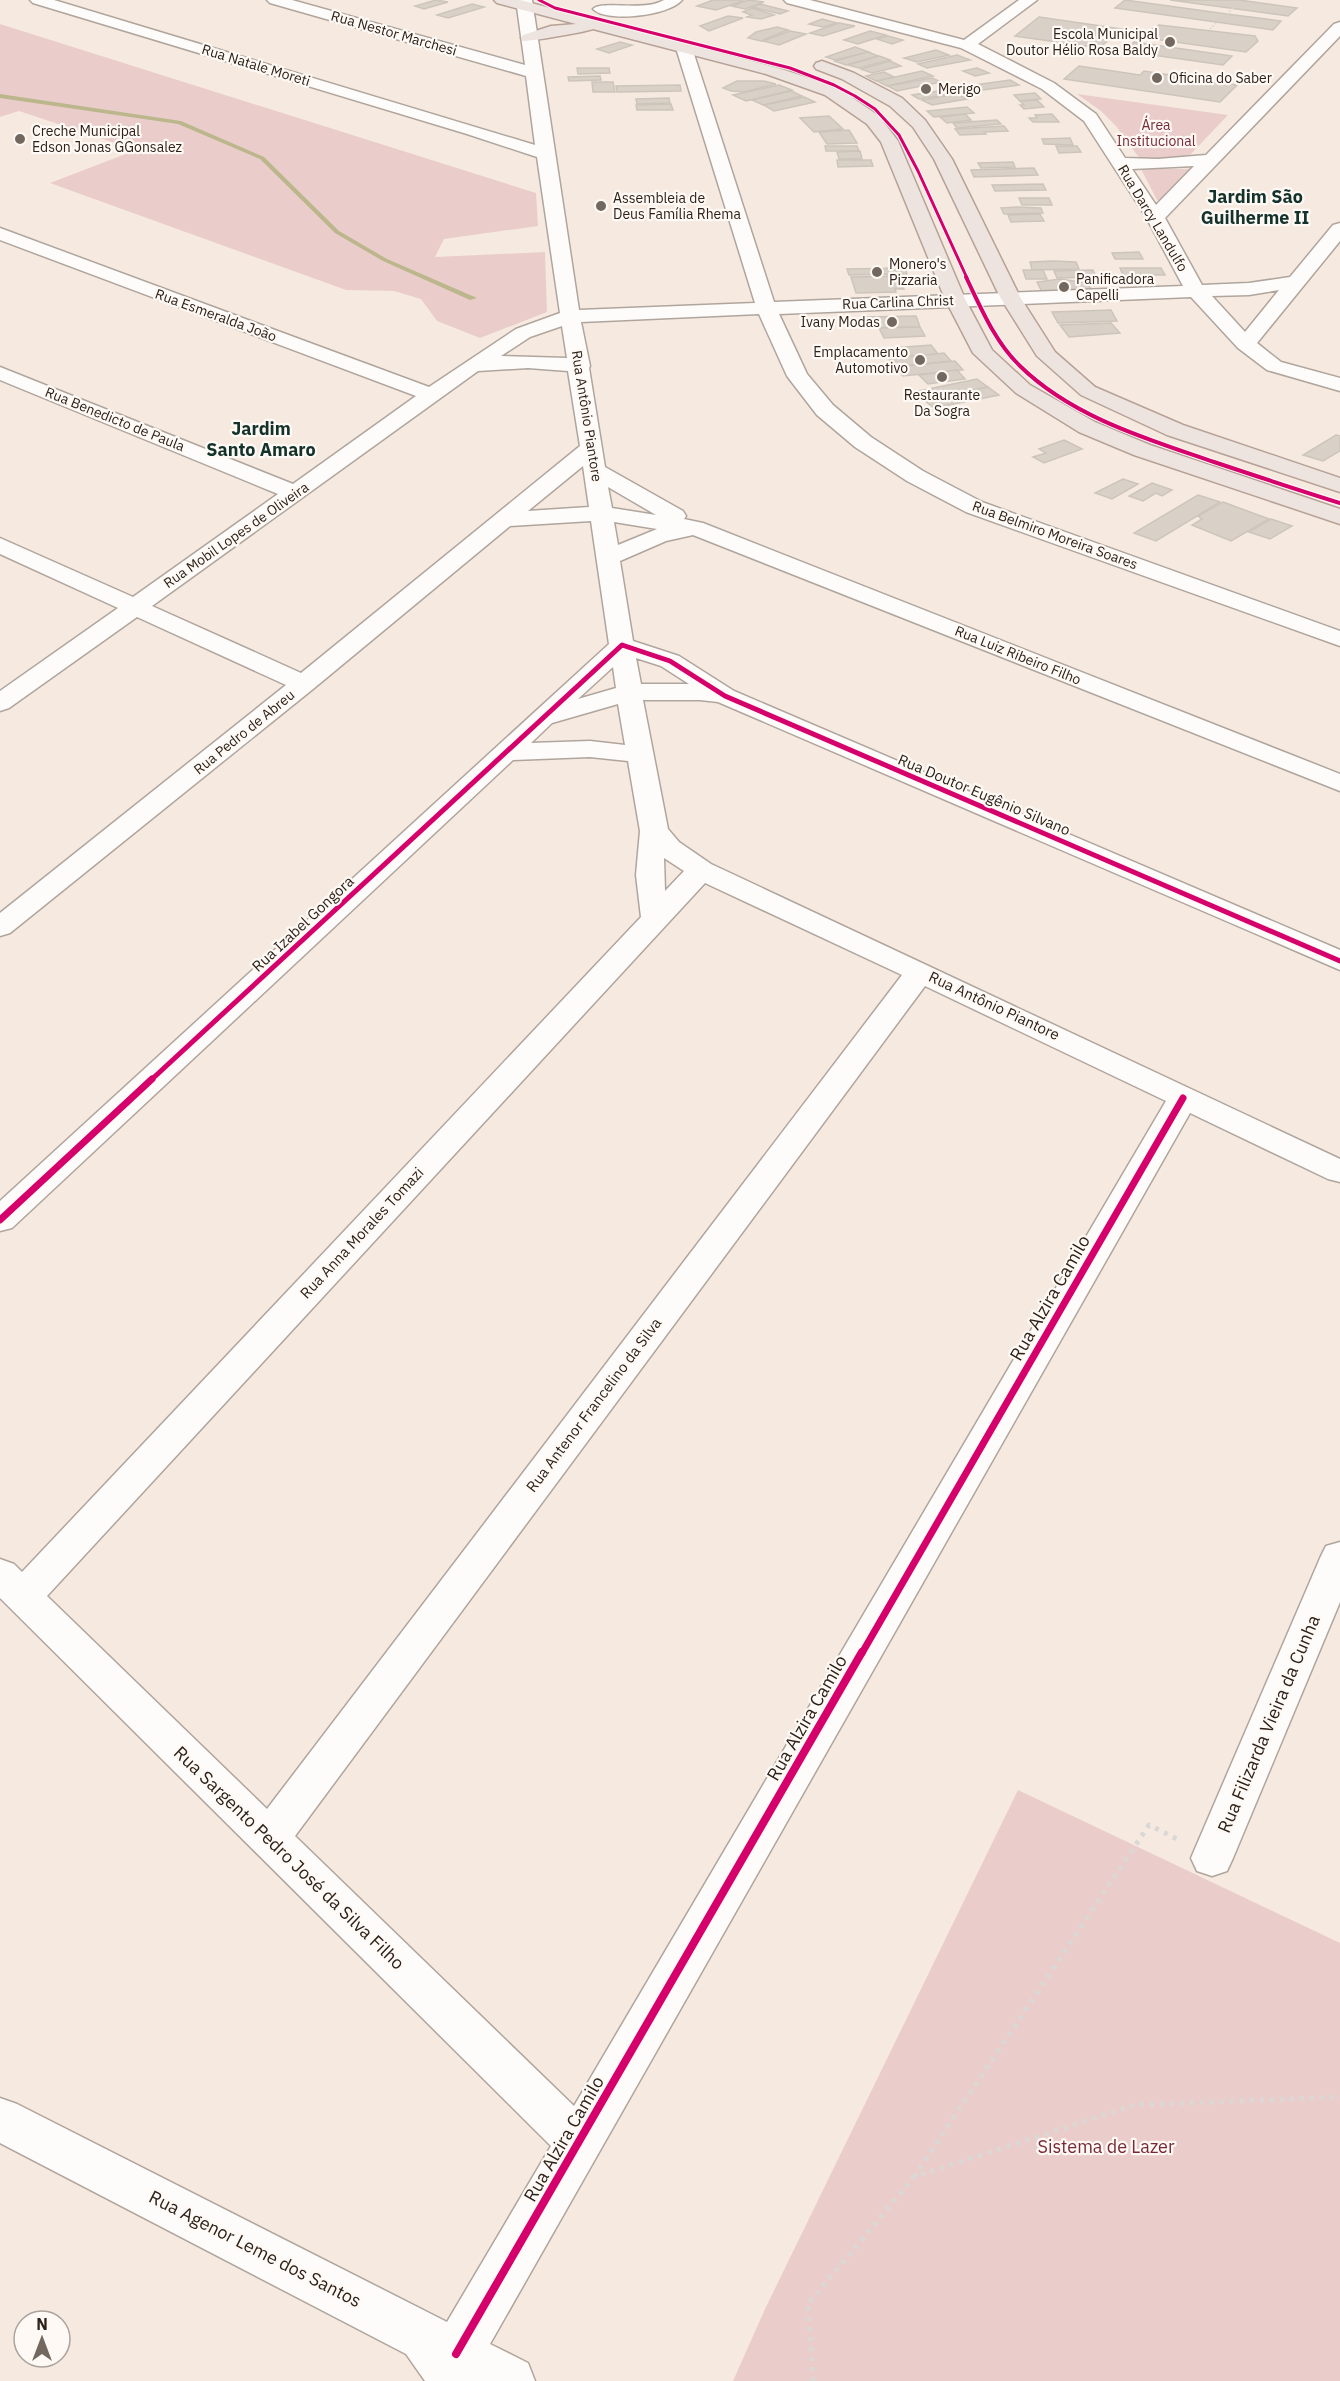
<svg xmlns="http://www.w3.org/2000/svg" width="1340" height="2381" font-family="'IBM Plex Sans',sans-serif">
<rect width="100%" height="100%" fill="#f6eae0"/>
<g fill="#eacdca">
<path d="M0,24L536,193L538,226L444,239L435,257L545,252L547,312L480,338L437,321L421,299L394,291L346,290L50,183L136,150L19,111L0,117Z"/>
<path d="M1077,94L1228,115L1189,156L1162,160L1142,159L1137,155L1116,126L1101,111Z"/>
<path d="M1197,167L1163,200H1157L1141,169H1186Z"/>
<path d="M1018,1790L1340,1943V2381H733L765,2309Z"/>
</g>
<g fill="none" stroke-linecap="round" stroke-linejoin="round">
<path fill="#bbb68b" fill-rule="evenodd" d="M0,94L181,121L264,157L339,231L387,259L477,298L470,300L383,261L335,233L260,159L178,124L0,98Z"/>
</g>
<g fill="#d9d1c7" stroke="#cdc5bb" stroke-width="1.5">
<path d="M436,0L448,2L424,9L415,6Z"/>
<path d="M713,0H740L743,1L716,10L697,6Z"/>
<path d="M748,0L764,2L745,9L732,6Z"/>
<path d="M1125,0L1227,14L1281,21L1273,30L1115,8Z"/>
<path d="M1170,0H1239L1297,8L1288,16Z"/>
<path d="M472,4L484,7L448,18L437,15Z"/>
<path d="M760,4L788,11L780,14L752,7Z"/>
<path d="M752,8L765,12L774,15L761,19L747,17L752,15L743,12Z"/>
<path d="M728,16L743,18L709,31L700,26Z"/>
<path d="M1039,17L1122,29L1099,48L1015,36Z"/>
<path d="M822,19L837,23L823,27L809,24Z"/>
<path d="M839,23L855,26L823,36L810,33Z"/>
<path d="M1159,25L1255,36L1258,41L1246,52L1140,37Z"/>
<path d="M777,27L788,30L761,41L748,38L756,32Z"/>
<path d="M790,31L806,34L779,45L763,41Z"/>
<path d="M870,31L886,35L858,44L844,40Z"/>
<path d="M888,36L903,40L892,44L877,39Z"/>
<path d="M620,42L632,45L609,53L597,49Z"/>
<path d="M1134,42L1232,56L1223,65L1124,51Z"/>
<path d="M855,47L869,52L835,60L826,57Z"/>
<path d="M936,50L949,55L917,62L904,58Z"/>
<path d="M868,52L878,56L846,65L835,61Z"/>
<path d="M957,55L970,60L927,68L918,64Z"/>
<path d="M879,56L890,60L859,68L848,65Z"/>
<path d="M890,61L901,66L872,73L861,69Z"/>
<path d="M1079,66L1140,75L1144,71L1237,85L1220,102L1064,79Z"/>
<path d="M577,68H609L610,73L578,74Z"/>
<path d="M977,68L989,73L975,76L963,71Z"/>
<path d="M922,71L933,76L887,86L877,81Z"/>
<path d="M884,72L894,77L876,81L866,76Z"/>
<path d="M600,76L601,80L569,81L568,77Z"/>
<path d="M932,78L941,82L897,91L888,86Z"/>
<path d="M1010,80L1019,85L968,92L960,87Z"/>
<path d="M737,81H764L776,84L744,92L731,91L723,88Z"/>
<path d="M592,82H613L615,92H593Z"/>
<path d="M680,85L681,91L617,92L616,86Z"/>
<path d="M779,85L792,90L746,101L733,95Z"/>
<path d="M951,89L958,93L919,99L912,95Z"/>
<path d="M791,91L802,96L763,105L752,100Z"/>
<path d="M1035,93L1041,99L1020,101L1014,95Z"/>
<path d="M958,94L967,99L932,105L922,100Z"/>
<path d="M804,97L815,102L774,111L764,105Z"/>
<path d="M669,98L670,103L637,104L636,99Z"/>
<path d="M1037,100L1044,107L1024,109L1020,105H1024L1020,101Z"/>
<path d="M671,104L673,110H637L636,105Z"/>
<path d="M967,107L974,113L934,117L927,111Z"/>
<path d="M965,114L971,120L947,123L940,117Z"/>
<path d="M1052,114L1059,122H1033L1029,118H1037L1035,115Z"/>
<path d="M829,116L843,129L814,132L800,118Z"/>
<path d="M997,120L1001,124L957,128L953,123Z"/>
<path d="M1004,126L1008,131L984,132L986,134L960,135L955,129Z"/>
<path d="M849,130L857,143L827,144L819,132Z"/>
<path d="M1070,138L1073,145L1044,144L1042,139Z"/>
<path d="M825,146H857L859,151H826Z"/>
<path d="M1056,146H1077L1081,152L1059,153Z"/>
<path d="M860,151L862,159H839L837,152Z"/>
<path d="M837,160H871L873,166L838,167Z"/>
<path d="M1013,162L1015,167L981,168L978,163Z"/>
<path d="M1034,168L1038,175L974,177L971,170Z"/>
<path d="M1043,184L1046,190L995,191L992,185Z"/>
<path d="M1019,198H1049L1052,205H1022Z"/>
<path d="M1018,207L1041,208L1043,213L1004,214L1001,208Z"/>
<path d="M1040,214L1044,221L1011,222L1008,215Z"/>
<path d="M1139,252L1143,259H1115L1112,253Z"/>
<path d="M1053,261L1076,262L1079,269L1032,270L1030,262Z"/>
<path d="M905,268L907,274L849,275L847,269Z"/>
<path d="M1120,268H1161L1165,275H1123Z"/>
<path d="M1023,270H1043L1047,279H1026Z"/>
<path d="M1093,270L1096,277L1057,278L1054,271Z"/>
<path d="M900,276L904,289H895L896,292L856,293L851,277Z"/>
<path d="M1060,279L1087,283L1092,290L1042,292L1037,282Z"/>
<path d="M1111,310L1117,321L1058,323L1052,312Z"/>
<path d="M916,316L920,327L868,328L865,317Z"/>
<path d="M1111,323L1120,333L1069,337L1060,325Z"/>
<path d="M920,327L925,336L884,338L879,328Z"/>
<path d="M931,345L938,354L887,358L880,349Z"/>
<path d="M944,353L951,361L895,367L889,359Z"/>
<path d="M955,361L963,370L903,376L895,367Z"/>
<path d="M957,370L965,379L928,384L919,375Z"/>
<path d="M977,379L988,387L924,400L914,392Z"/>
<path d="M988,387L999,395L934,408L924,400Z"/>
<path d="M1336,435L1340,436V451L1323,461L1303,455Z"/>
<path d="M1064,440L1082,449L1044,463L1033,457L1046,453L1039,449Z"/>
<path d="M1123,479L1138,484L1112,499L1095,493Z"/>
<path d="M1152,483L1172,490L1162,496L1156,493L1143,501L1129,496Z"/>
<path d="M1198,495L1220,502L1156,541L1134,533Z"/>
<path d="M1223,502L1269,519L1231,541L1192,525L1202,519L1198,516Z"/>
<path d="M1271,519L1292,526L1270,539L1249,532Z"/>
</g>
<g fill="none" stroke-linecap="round" stroke-linejoin="round">
<defs>
<g id="minor">
<path d="M30,0H54L535,145L526,76L270,3L267,0H292L525,65L516,0H532L579,310L755,303L676,48L684,43L692,48L774,302L1183,286L1146,217L1084,121L1042,89L961,48L787,3L784,0H810L964,40L1019,0H1037L978,44L1054,83L1096,114L1125,158L1158,159L1206,155L1334,24L1340,22V36L1165,218L1202,285L1249,283L1290,277L1333,225L1340,223V241L1257,343L1281,362L1340,378V391L1267,370L1238,348L1191,297L779,314L807,374L833,405L871,437L923,471L982,502L1340,631V646L966,512L907,481L855,447L817,415L787,376L759,314L581,322L590,366L589,368L605,467L683,511L686,516L684,519L703,523L1340,774V791L693,535L666,541L620,561L633,641L679,656L734,691L1340,950V970L718,702L700,700H643L668,829L679,842L711,864L1340,1159V1182L1328,1179L1190,1113L490,2344L528,2363L535,2381H425L406,2354L0,2143V2098L17,2104L447,2322L551,2146L0,1598V1559L14,1564L22,1572L641,917L636,875L640,831L628,761L590,757L513,760L12,1228L0,1231V1201L609,644L591,521L510,526L313,689L10,933L0,936V913L286,685L137,617L9,708L0,711V691L118,608L0,554V538L133,597L278,494L0,380V367L293,484L416,396L0,240V228L429,387L516,329L560,313L537,157L467,134L33,3ZM1194,166L1156,205L1132,169ZM1279,290L1245,332L1212,296L1249,295ZM562,326L567,358L501,356L530,337ZM528,368L568,371L580,446L301,673L152,606L478,371ZM583,466L589,507L528,511ZM608,487L656,515L612,508ZM614,522L657,529L618,545ZM636,658L661,666L689,684H641ZM613,667L616,688L578,699ZM618,704L625,745L590,741L531,743L552,723ZM664,858L684,871L665,891ZM705,883L902,975L267,1809L47,1596ZM925,986L1166,1101L574,2106L295,1836Z"/>
<path d="M664,0H682C669,16 606,23 593,9C602,0 644,12 664,0Z"/>
<path d="M1340,1542V1602L1233,1858L1227,1871L1212,1876L1197,1871L1191,1858L1321,1556L1326,1546Z"/>
</g>
<g id="major">
<path d="M494,0H520L778,68L837,87L879,116L898,141L965,299L992,350L1030,385L1095,422L1150,445L1340,509V524L1134,455L1079,432L1016,393L973,353L945,299L881,142L867,124L825,95L766,74L593,29C590,31 528,42 523,41L521,38L523,35L551,26L576,24L497,3Z"/>
<path d="M822,61L854,73L902,98L925,120L952,159L1020,297L1055,352L1095,387L1183,425L1340,478V492L1167,435L1081,395L1037,356L1000,297L934,159L913,127L890,106L842,79L816,69L814,66L816,63Z"/>
</g>
</defs>
<use href="#minor" stroke="#b0a59d" stroke-width="3"/>
<use href="#major" stroke="#b6a197" stroke-width="3"/>
<g stroke="#dbd7d4" stroke-width="2" stroke-dasharray="1.5 2" stroke-linecap="butt">
<path d="M1227,14L1233,8"/>
<path d="M1210,29L1217,22"/>
</g>
<g stroke="#dbd7d4" stroke-width="5" stroke-dasharray="4 6" stroke-linecap="butt">
<path d="M914,2177L1149,1825L1177,1839"/>
<path d="M813,2381L808,2304L914,2177L1134,2105L1340,2097"/>
</g>
<use href="#minor" fill="#fefcfa" fill-rule="evenodd"/>
<use href="#major" fill="#eee4df" fill-rule="evenodd"/>
<defs>
<path id="cycleway-far4" d="M539,0L555,8L790,68L834,85L855,96L875,109L899,135L918,171L967,278"/>
<path id="cycleway-far3" d="M966,277C981,308 995,342 1020,366C1072,417 1147,439 1214,462C1256,476 1298,490 1340,503"/>
<path id="cycleway-far2" d="M150,1081L622,645L670,661L725,696L1340,961"/>
<g id="cycleway-far1">
<path d="M0,1220L152,1079"/>
<path d="M862,1653L1183,1098"/>
</g>
<path id="cycleway" d="M456,2354L862,1652"/>
</defs>
<use href="#cycleway-far4" stroke="#fff9f5" stroke-width="5"/>
<use href="#cycleway-far3" stroke="#fff9f5" stroke-width="6"/>
<use href="#cycleway-far2" stroke="#fff9f5" stroke-width="8"/>
<use href="#cycleway-far1" stroke="#fff9f5" stroke-width="10"/>
<use href="#cycleway" stroke="#fff9f5" stroke-width="12"/>
<use href="#cycleway-far4" stroke="#d6006c" stroke-width="3"/>
<use href="#cycleway-far3" stroke="#d6006c" stroke-width="4"/>
<use href="#cycleway-far2" stroke="#d6006c" stroke-width="5"/>
<use href="#cycleway-far1" stroke="#d6006c" stroke-width="7"/>
<use href="#cycleway" stroke="#d6006c" stroke-width="8"/>
</g>
<g fill="#73685f" stroke="#fff9f5" stroke-width="2">
<circle cx="1170" cy="42" r="6"/>
<circle cx="1157" cy="78" r="6"/>
<circle cx="926" cy="89" r="6"/>
<circle cx="20" cy="139" r="6"/>
<circle cx="601" cy="206" r="6"/>
<circle cx="877" cy="272" r="6"/>
<circle cx="1064" cy="287" r="6"/>
<circle cx="892" cy="322" r="6"/>
<circle cx="920" cy="360" r="6"/>
<circle cx="942" cy="377" r="6"/>
</g>
<g text-anchor="middle" stroke-width="4.5" stroke-linejoin="round" paint-order="stroke">
<g font-size="14" fill="#2c221a" stroke="#fff9f5">
<text transform="translate(394 33) rotate(16)" y="5">Rua Nestor Marchesi</text>
<text transform="translate(256 65) rotate(17)" y="5">Rua Natale Moreti</text>
<text transform="translate(1153 218) rotate(59)" y="5">Rua Darcy Landulfo</text>
<text transform="translate(898 302) rotate(-2)" y="5">Rua Carlina Christ</text>
<text transform="translate(216 315) rotate(20)" y="5">Rua Esmeralda João</text>
<text transform="translate(587 416) rotate(81)" y="5">Rua Antônio Piantore</text>
<text transform="translate(115 419) rotate(22)" y="5">Rua Benedicto de Paula</text>
<text transform="translate(236 535) rotate(-35)" y="5">Rua Mobil Lopes de Oliveira</text>
<text transform="translate(1055 535) rotate(20)" y="5">Rua Belmiro Moreira Soares</text>
<text transform="translate(1018 655) rotate(22)" y="5">Rua Luiz Ribeiro Filho</text>
<text transform="translate(244 732) rotate(-39)" y="5">Rua Pedro de Abreu</text>
</g>
<g font-size="14" fill="#2c221a" stroke="#fff9f5" text-anchor="start">
<text x="1158" y="39" text-anchor="end">Escola Municipal<tspan x="1158" dy="16">Doutor Hélio Rosa Baldy</tspan></text>
<text x="1169" y="83">Oficina do Saber</text>
<text x="938" y="94">Merigo</text>
<text x="32" y="136">Creche Municipal<tspan x="32" dy="16">Edson Jonas GGonsalez</tspan></text>
<text x="613" y="203">Assembleia de<tspan x="613" dy="16">Deus Família Rhema</tspan></text>
<text x="889" y="269">Monero's<tspan x="889" dy="16">Pizzaria</tspan></text>
<text x="1076" y="284">Panificadora<tspan x="1076" dy="16">Capelli</tspan></text>
<text x="880" y="327" text-anchor="end">Ivany Modas</text>
<text x="908" y="357" text-anchor="end">Emplacamento<tspan x="908" dy="16">Automotivo</tspan></text>
<text x="942" y="400" text-anchor="middle">Restaurante<tspan x="942" dy="16">Da Sogra</tspan></text>
</g>
<g font-size="14" fill="#762934" stroke="#fff9f5">
<text x="1156" y="130">Área<tspan x="1156" dy="16">Institucional</tspan></text>
</g>
<g font-size="15" fill="#2c221a" stroke="#fff9f5">
<text transform="translate(984 795) rotate(23)" y="5">Rua Doutor Eugênio Silvano</text>
<text transform="translate(303 924) rotate(-43)" y="5">Rua Izabel Gongora</text>
<text transform="translate(994 1006) rotate(25)" y="5">Rua Antônio Piantore</text>
<text transform="translate(362 1233) rotate(-47)" y="5">Rua Anna Morales Tomazi</text>
<text transform="translate(594 1405) rotate(-53)" y="5">Rua Antenor Francelino da Silva</text>
</g>
<g font-size="18" font-weight="bold" fill="#13322b" stroke="#fff9f5">
<text x="1255" y="203">Jardim São<tspan x="1255" dy="21">Guilherme II</tspan></text>
<text x="261" y="435">Jardim<tspan x="261" dy="21">Santo Amaro</tspan></text>
</g>
<g font-size="18" fill="#2c221a" stroke="#fff9f5">
<text transform="translate(1050 1298) rotate(-60)" y="6">Rua Alzira Camilo</text>
<text transform="translate(807 1718) rotate(-60)" y="6">Rua Alzira Camilo</text>
<text transform="translate(1269 1724) rotate(-67)" y="6">Rua Filizarda Vieira da Cunha</text>
<text transform="translate(289 1858) rotate(44)" y="6">Rua Sargento Pedro José da Silva Filho</text>
<text transform="translate(564 2139) rotate(-60)" y="6">Rua Alzira Camilo</text>
<text transform="translate(255 2249) rotate(27)" y="6">Rua Agenor Leme dos Santos</text>
</g>
<g font-size="18" fill="#762934" stroke="#fff9f5">
<text x="1106" y="2153">Sistema de Lazer</text>
</g>
</g>
<g transform="translate(42 2339)"><circle r="28" fill="#fff9f5" stroke="#aba39d" stroke-width="1.5"/>
<path d="M0-4.5L10 22L0 15L-10 22Z" fill="#73685f"/>
<text y="-9" font-size="16" font-weight="bold" text-anchor="middle" fill="#2c221a">N</text>
</g>
</svg>
